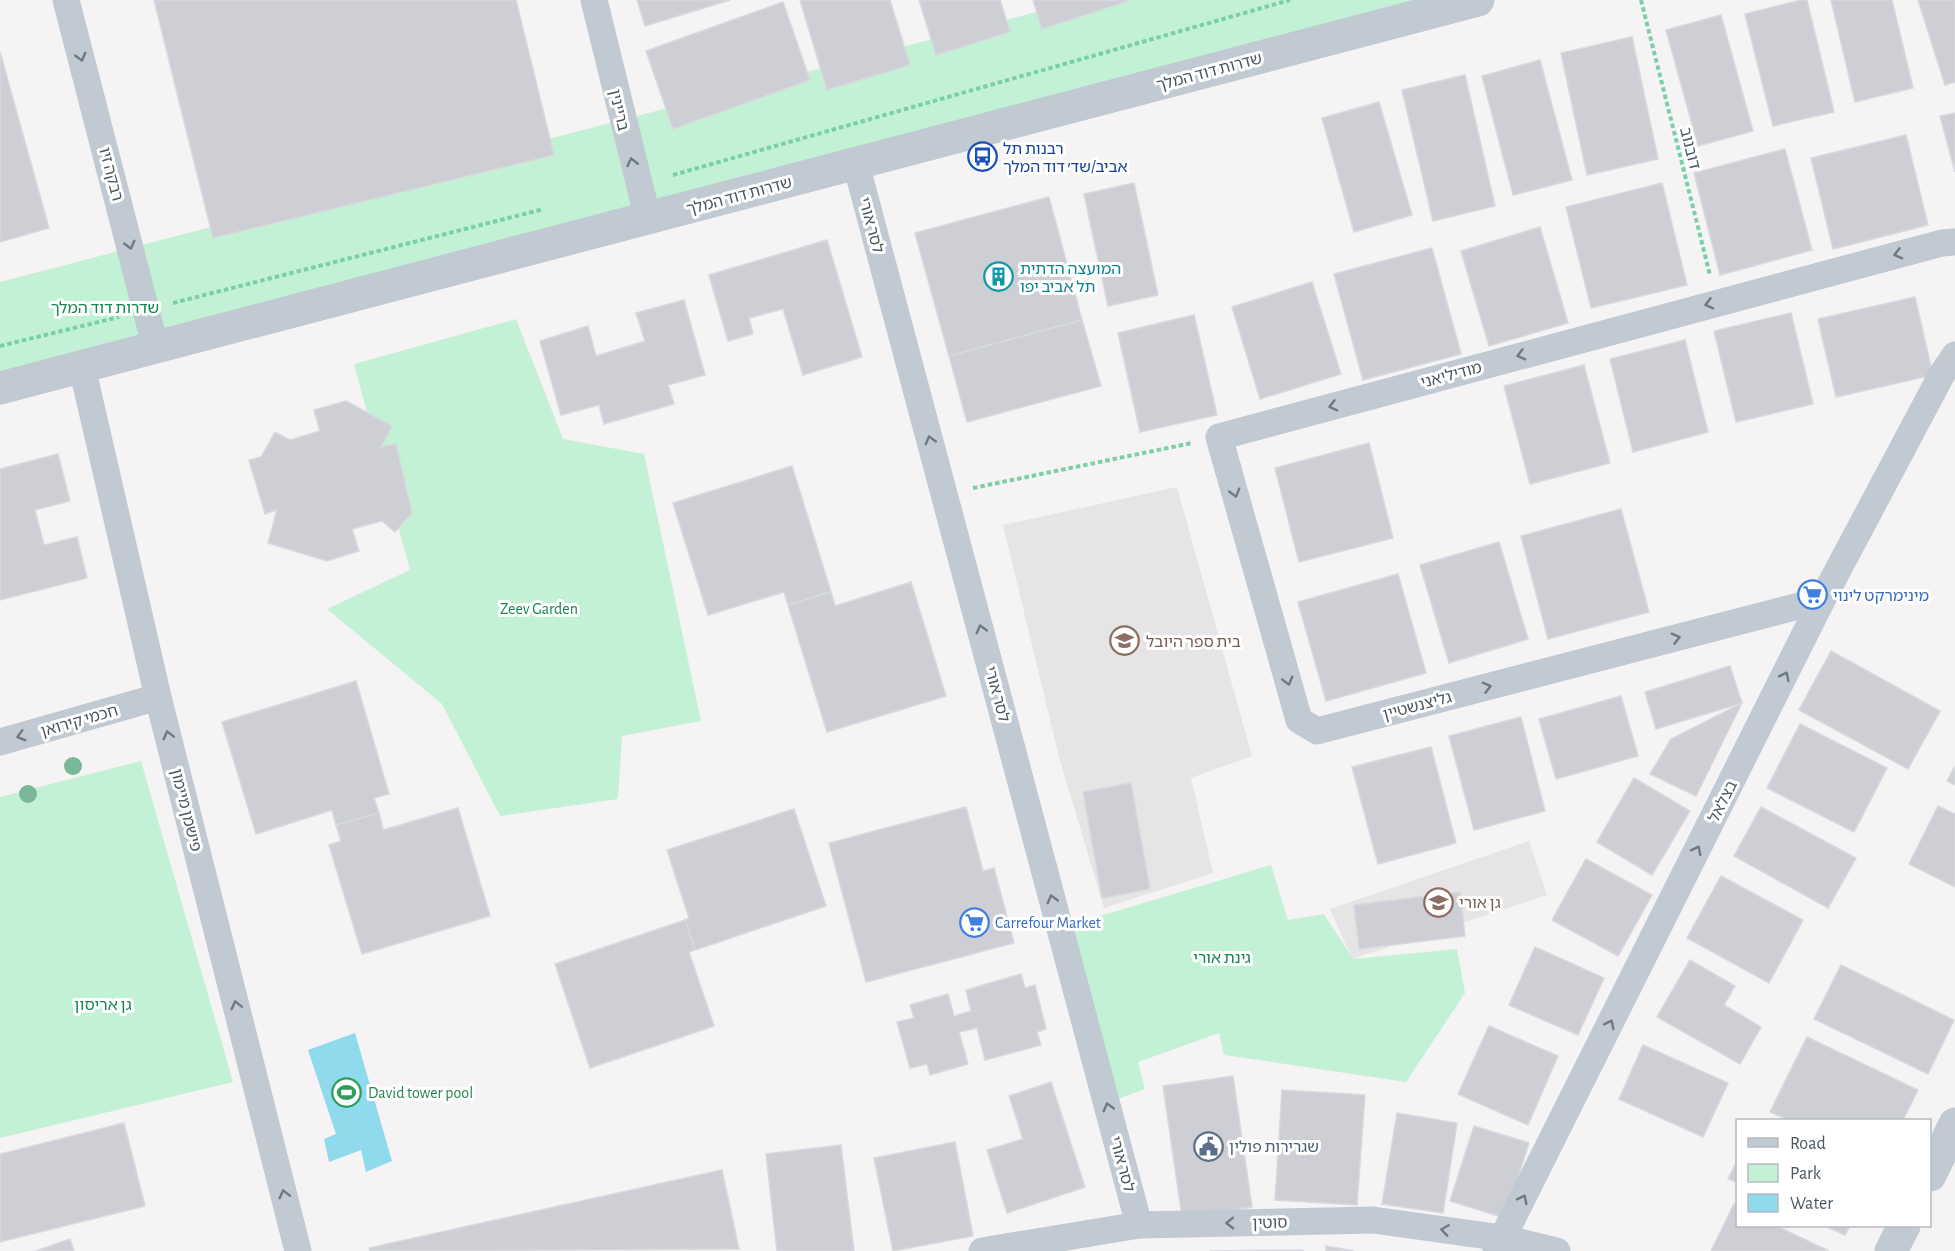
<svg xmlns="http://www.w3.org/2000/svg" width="1955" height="1251" font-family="'Alegreya Sans','Noto Sans Hebrew',sans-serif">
<rect width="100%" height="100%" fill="#f5f3f3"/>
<g fill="#e6e4e5">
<path d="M1177,487L1252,756L1191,778L1213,873L1104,908L1059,757L1003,525Z"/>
<path d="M1529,841L1547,895L1352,959L1330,909Z"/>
</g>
<g fill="#c3f1d5">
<path d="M1082,0H1427L0,388V282Z"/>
<path d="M516,319L563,439L644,454L701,721L622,736L618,799L500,816L442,704L327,609L410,570L354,364Z"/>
<path d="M141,761L233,1082L0,1138V797Z"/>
<path d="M1271,865L1288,920L1324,914L1353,959L1457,949L1465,993L1406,1082L1224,1055L1219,1033L1138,1062L1145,1089L1115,1100L1070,925Z"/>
</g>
<path fill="#90daee" d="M355,1033L392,1161L366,1172L361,1150L329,1162L324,1139L336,1134L308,1050Z"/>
<g fill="#cdcfd5" stroke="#d7d9de" stroke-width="1.5">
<path d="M154,0H516L554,155L213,238Z"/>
<path d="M637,0H730L645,26Z"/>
<path d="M800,0H890L910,65L827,90Z"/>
<path d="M919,0H1000L1010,32L936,55Z"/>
<path d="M1033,0H1128L1129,1L1042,29Z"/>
<path d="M1801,0H1807L1834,112L1773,126L1745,14Z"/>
<path d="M1831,0H1892L1913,88L1855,102Z"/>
<path d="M1918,0H1955V82L1945,85Z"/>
<path d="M783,2L810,80L673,129L646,51Z"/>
<path d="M1721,15L1753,131L1698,146L1666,30Z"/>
<path d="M1632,37L1658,159L1587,175L1561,53Z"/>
<path d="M0,52L49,228L0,242Z"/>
<path d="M1540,60L1572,180L1513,195L1482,76Z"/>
<path d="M1465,75L1495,206L1433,221L1402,90Z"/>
<path d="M1379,102L1412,215L1354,232L1322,118Z"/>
<path d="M1955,113V172L1940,116Z"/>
<path d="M1906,135L1928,225L1833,249L1811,158Z"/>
<path d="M1785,149L1812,250L1720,275L1694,173Z"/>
<path d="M1134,183L1158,295L1108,306L1084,194Z"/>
<path d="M1662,183L1687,285L1591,308L1566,207Z"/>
<path d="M1049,197L1082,320L949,356L915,233Z"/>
<path d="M1540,227L1568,323L1489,346L1461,251Z"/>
<path d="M827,240L862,357L803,375L783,309L749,318L753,334L728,341L709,275Z"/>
<path d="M1432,248L1461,354L1363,380L1334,274Z"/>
<path d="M1312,282L1341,374L1260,399L1232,307Z"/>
<path d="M1915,297L1933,375L1836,397L1818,319Z"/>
<path d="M684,300L705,375L668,385L674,404L604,424L599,405L561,415L540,341L588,326L596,356L645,341L636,313Z"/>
<path d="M1791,313L1813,404L1736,422L1714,331Z"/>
<path d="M1194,315L1217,415L1140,432L1118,333Z"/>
<path d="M1082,320L1101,386L967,422L949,356Z"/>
<path d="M1685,340L1708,432L1633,452L1610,359Z"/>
<path d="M1584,365L1610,463L1530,484L1504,386Z"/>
<path d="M346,401L392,426L381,447L396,444L412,513L395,532L382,521L352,529L359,551L327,561L268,543L277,510L265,514L249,460L261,457L275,432L290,440L320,431L314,410Z"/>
<path d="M1369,443L1393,538L1299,562L1275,468Z"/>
<path d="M58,454L70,501L35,510L44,545L77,537L87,578L0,600V469Z"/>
<path d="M792,466L831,592L788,605L784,592L708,615L673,503Z"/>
<path d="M1621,509L1649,612L1548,639L1521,536Z"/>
<path d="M1499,542L1528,639L1449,663L1420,565Z"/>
<path d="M1398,574L1426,673L1326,701L1298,602Z"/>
<path d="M911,582L946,696L827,732L788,605L831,592L835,606Z"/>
<path d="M1831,651L1940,711L1908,769L1799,710Z"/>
<path d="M1730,666L1742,703L1656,729L1645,692Z"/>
<path d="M356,681L389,794L374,798L379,813L336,825L332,810L256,834L222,722Z"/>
<path d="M1621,696L1638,756L1556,779L1539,719Z"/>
<path d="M1742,703L1696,796L1650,774L1671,739Z"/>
<path d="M1521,717L1545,811L1474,830L1449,736Z"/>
<path d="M1800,724L1887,768L1854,832L1767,788Z"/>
<path d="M1431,747L1456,843L1378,864L1352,767Z"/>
<path d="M1955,766V785L1947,781Z"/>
<path d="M1634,778L1690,811L1652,875L1597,842Z"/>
<path d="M1131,783L1150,889L1102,898L1083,792Z"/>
<path d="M1938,806L1955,814V887L1909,864Z"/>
<path d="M966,807L983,871L994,868L1014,943L866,982L829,843Z"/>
<path d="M1761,807L1856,858L1828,908L1734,856Z"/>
<path d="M458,808L490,916L362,954L329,845L341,841L336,825L379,813L383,830Z"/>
<path d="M794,809L826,906L695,950L685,920L689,918L667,850Z"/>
<path d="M1586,859L1652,895L1618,956L1552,920Z"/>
<path d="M1721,876L1803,920L1769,983L1687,938Z"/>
<path d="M1460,892L1465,936L1359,949L1354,905Z"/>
<path d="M685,920L695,950L689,952L714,1026L590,1068L555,964Z"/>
<path d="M1535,947L1604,978L1578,1035L1509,1005Z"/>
<path d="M1690,960L1735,986L1724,1005L1761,1027L1740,1064L1657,1017Z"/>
<path d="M1841,965L1954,1020L1928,1074L1814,1019Z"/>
<path d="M1021,974L1025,988L1035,985L1046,1029L1037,1032L1041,1045L985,1060L977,1028L959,1032L968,1064L930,1075L927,1064L910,1068L897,1022L914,1018L910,1005L948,994L954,1016L971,1011L966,990Z"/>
<path d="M1489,1026L1558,1056L1528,1125L1458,1094Z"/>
<path d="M1807,1037L1918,1090L1903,1120H1789L1770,1112Z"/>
<path d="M1643,1045L1728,1083L1703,1137L1619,1099Z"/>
<path d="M1233,1076L1252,1207L1182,1217L1163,1086Z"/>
<path d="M1051,1082L1085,1187L1007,1213L987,1150L1023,1139L1009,1096Z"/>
<path d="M1282,1090L1365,1095L1357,1205L1275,1200Z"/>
<path d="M1397,1113L1457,1123L1443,1213L1382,1204Z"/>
<path d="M124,1123L145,1206L0,1242V1154Z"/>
<path d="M1474,1126L1529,1143L1505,1218L1450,1201Z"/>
<path d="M955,1142L973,1236L893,1251L874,1158Z"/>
<path d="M841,1145L854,1251H777L766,1154Z"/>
<path d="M1738,1159V1183L1728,1179Z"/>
<path d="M722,1170L739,1249L370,1251L369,1248Z"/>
<path d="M1734,1204L1738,1206V1226H1777L1829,1251H1711Z"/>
<path d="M1825,1226H1850L1845,1235Z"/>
<path d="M70,1239L74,1251H36Z"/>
<path d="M1326,1246L1354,1251H1326Z"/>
<path d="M1303,1250V1251H1210Z"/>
</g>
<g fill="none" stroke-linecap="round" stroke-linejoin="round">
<g stroke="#7ad0a6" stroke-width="4" stroke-dasharray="4.5 3" stroke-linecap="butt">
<path d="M1641,0L1710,275"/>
<path d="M673,175L1290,0"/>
<path d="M173,303L544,209"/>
<path d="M0,346L119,317"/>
<path d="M973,488L1192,443"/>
</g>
<g stroke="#c1cad2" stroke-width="27">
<path d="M66,0L156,349"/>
<path d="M594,0L648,219"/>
<path d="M856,164L1139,1225"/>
<path d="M82,367L158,697L298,1251"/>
<path d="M1822,600L1317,731L1299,720L1219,437L1942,243L1955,242"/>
<path d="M0,742L158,697"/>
<path d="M982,1251L1139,1225L1373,1220L1503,1238L1557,1251"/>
<path d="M1496,1251L1822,600L1942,374L1955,355"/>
</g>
<g stroke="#c1cad2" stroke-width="33">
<path d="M0,388L1478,0"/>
<path d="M1930,1175L1955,1124"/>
<path d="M1891,1251L1904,1226"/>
</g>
</g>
<g fill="#7bb799">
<circle cx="73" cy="766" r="9"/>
<circle cx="28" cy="794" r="9"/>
</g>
<defs><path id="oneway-chevron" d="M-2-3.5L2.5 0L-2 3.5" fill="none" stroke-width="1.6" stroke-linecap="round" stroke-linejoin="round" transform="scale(1.5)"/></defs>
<g stroke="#6e7983">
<use href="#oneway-chevron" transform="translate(81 57) rotate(75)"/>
<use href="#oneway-chevron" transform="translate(632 162) rotate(-103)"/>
<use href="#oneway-chevron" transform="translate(130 245) rotate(75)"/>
<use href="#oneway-chevron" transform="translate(1898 254) rotate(165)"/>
<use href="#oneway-chevron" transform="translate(1709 304) rotate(165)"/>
<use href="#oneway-chevron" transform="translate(1521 355) rotate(165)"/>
<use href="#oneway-chevron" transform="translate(1333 406) rotate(165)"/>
<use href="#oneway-chevron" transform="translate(930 440) rotate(-105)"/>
<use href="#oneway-chevron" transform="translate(1235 493) rotate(74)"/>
<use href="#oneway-chevron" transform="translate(981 629) rotate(-105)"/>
<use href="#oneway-chevron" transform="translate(1676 638) rotate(-15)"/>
<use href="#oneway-chevron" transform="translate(1785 676) rotate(-63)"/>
<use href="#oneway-chevron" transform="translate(1288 681) rotate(74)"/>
<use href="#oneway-chevron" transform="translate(1487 687) rotate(-15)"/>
<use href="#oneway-chevron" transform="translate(168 735) rotate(-104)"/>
<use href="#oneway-chevron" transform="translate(21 736) rotate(164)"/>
<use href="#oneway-chevron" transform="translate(1697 850) rotate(-63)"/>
<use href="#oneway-chevron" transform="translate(1052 899) rotate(-105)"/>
<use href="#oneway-chevron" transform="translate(236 1005) rotate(-104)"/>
<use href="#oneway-chevron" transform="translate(1610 1024) rotate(-63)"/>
<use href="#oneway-chevron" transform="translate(1108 1107) rotate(-105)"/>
<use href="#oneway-chevron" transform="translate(284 1194) rotate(-104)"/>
<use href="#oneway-chevron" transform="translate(1523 1199) rotate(-63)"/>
<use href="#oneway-chevron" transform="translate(1230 1223) rotate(179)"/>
<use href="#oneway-chevron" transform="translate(1445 1230) rotate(-172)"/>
</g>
<defs>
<symbol id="bus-ring" viewBox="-11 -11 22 22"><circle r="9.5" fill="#fff" stroke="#1a4fb4" stroke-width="1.5"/><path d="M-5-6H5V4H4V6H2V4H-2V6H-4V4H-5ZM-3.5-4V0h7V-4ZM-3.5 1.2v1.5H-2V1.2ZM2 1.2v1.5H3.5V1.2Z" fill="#1a4fb4"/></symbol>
<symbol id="building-ring" viewBox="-11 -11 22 22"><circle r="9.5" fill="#fff" stroke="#0f9aa8" stroke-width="1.5"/><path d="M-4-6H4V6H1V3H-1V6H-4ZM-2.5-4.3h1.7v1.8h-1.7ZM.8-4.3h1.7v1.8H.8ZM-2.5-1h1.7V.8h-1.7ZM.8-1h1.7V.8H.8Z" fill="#0f9aa8"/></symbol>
<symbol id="supermarket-ring" viewBox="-11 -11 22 22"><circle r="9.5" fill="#fff" stroke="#3f7fe0" stroke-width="1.5"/><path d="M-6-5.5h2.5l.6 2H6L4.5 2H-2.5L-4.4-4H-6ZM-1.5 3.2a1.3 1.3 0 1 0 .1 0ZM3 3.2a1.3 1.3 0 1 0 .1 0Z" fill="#3f7fe0"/></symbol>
<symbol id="school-ring" viewBox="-11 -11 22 22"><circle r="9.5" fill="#fff" stroke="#8d6e63" stroke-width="1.5"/><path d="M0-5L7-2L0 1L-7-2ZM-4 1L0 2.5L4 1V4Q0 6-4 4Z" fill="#8d6e63"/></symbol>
<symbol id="stadium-ring" viewBox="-11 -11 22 22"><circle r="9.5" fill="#fff" stroke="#2e9e5b" stroke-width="1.5"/><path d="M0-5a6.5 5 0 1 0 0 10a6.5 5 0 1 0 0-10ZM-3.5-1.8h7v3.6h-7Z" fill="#2e9e5b"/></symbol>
<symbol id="civic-ring" viewBox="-11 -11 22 22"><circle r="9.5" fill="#fff" stroke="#5c6f8a" stroke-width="1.5"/><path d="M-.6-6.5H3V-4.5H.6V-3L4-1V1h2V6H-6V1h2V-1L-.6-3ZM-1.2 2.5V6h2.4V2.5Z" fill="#5c6f8a"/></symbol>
</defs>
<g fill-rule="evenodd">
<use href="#bus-ring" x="966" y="140" width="33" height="33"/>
<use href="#building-ring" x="982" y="260" width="33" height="33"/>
<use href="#supermarket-ring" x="1796" y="578" width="33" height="33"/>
<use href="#school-ring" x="1108" y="624" width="33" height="33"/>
<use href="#school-ring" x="1422" y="886" width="33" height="33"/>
<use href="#supermarket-ring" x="958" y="906" width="33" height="33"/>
<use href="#stadium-ring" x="330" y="1076" width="33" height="33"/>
<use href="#civic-ring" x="1192" y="1130" width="33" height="33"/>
</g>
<g text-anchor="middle" stroke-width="6" stroke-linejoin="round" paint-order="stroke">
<g font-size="16" fill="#4a5661" stroke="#fff">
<text transform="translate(1209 71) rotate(-15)" y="6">שדרות דוד המלך</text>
<text transform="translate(620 110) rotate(77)" y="6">בריינין</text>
<text transform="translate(1691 148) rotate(76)" y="6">דובנוב</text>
<text transform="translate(112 174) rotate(75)" y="6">רבקה זיו</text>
<text transform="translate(739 195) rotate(-15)" y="6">שדרות דוד המלך</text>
<text transform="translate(872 225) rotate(75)" y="6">לסר אורי</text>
<text transform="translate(1451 374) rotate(-15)" y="6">מודיליאני</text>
<text transform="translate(998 694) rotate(75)" y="6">לסר אורי</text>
<text transform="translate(1417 705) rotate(-15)" y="6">גליצנשטיין</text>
<text transform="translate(79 720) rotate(-16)" y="6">חכמי קירואן</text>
<text transform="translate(1722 801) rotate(-63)" y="6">בצלאל</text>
<text transform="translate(187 810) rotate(76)" y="6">פישמן מיימון</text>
<text transform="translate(1123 1164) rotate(75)" y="6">לסר אורי</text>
<text transform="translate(1270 1222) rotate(-1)" y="6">סוטין</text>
</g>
<g font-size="16" fill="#164399" stroke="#fff" text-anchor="start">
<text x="1003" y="154">רבנות תל<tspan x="1003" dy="18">אביב/שד׳ דוד המלך</tspan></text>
</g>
<g font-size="16" fill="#0d838f" stroke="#fff" text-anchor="start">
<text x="1020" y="274">המועצה הדתית<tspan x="1020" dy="18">תל אביב יפו</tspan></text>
</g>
<g font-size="16" fill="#17864f" stroke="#fff">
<text x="105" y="313">שדרות דוד המלך</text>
<text x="539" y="614">Zeev Garden</text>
<text x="1222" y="963">גינת אורי</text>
<text x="103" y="1010">גן אריסון</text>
</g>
<g font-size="16" fill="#366cbe" stroke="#fff" text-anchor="start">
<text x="1833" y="601">מינימרקט לינוי</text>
<text x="995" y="928">Carrefour Market</text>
</g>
<g font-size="16" fill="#785e54" stroke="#fff" text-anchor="start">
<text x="1146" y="647">בית ספר היובל</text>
<text x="1459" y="908">גן אורי</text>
</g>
<g font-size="16" fill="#27864d" stroke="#fff" text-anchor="start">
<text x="368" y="1098">David tower pool</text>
</g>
<g font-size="16" fill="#4e5e75" stroke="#fff" text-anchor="start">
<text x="1229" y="1152">שגרירות פולין</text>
</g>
</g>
<rect x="1736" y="1119" width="195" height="108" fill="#ffffff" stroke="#b7bbc0" stroke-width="1.5"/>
<rect x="1748" y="1138" width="30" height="9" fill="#c1cad2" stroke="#b7bbc0" stroke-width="1.5"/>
<text x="1790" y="1149" font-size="18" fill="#4a5661">Road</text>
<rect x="1748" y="1164" width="30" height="18" fill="#c3f1d5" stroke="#b7bbc0" stroke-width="1.5"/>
<text x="1790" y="1179" font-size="18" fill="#4a5661">Park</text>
<rect x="1748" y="1194" width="30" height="18" fill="#90daee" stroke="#b7bbc0" stroke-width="1.5"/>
<text x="1790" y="1209" font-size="18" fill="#4a5661">Water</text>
</svg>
